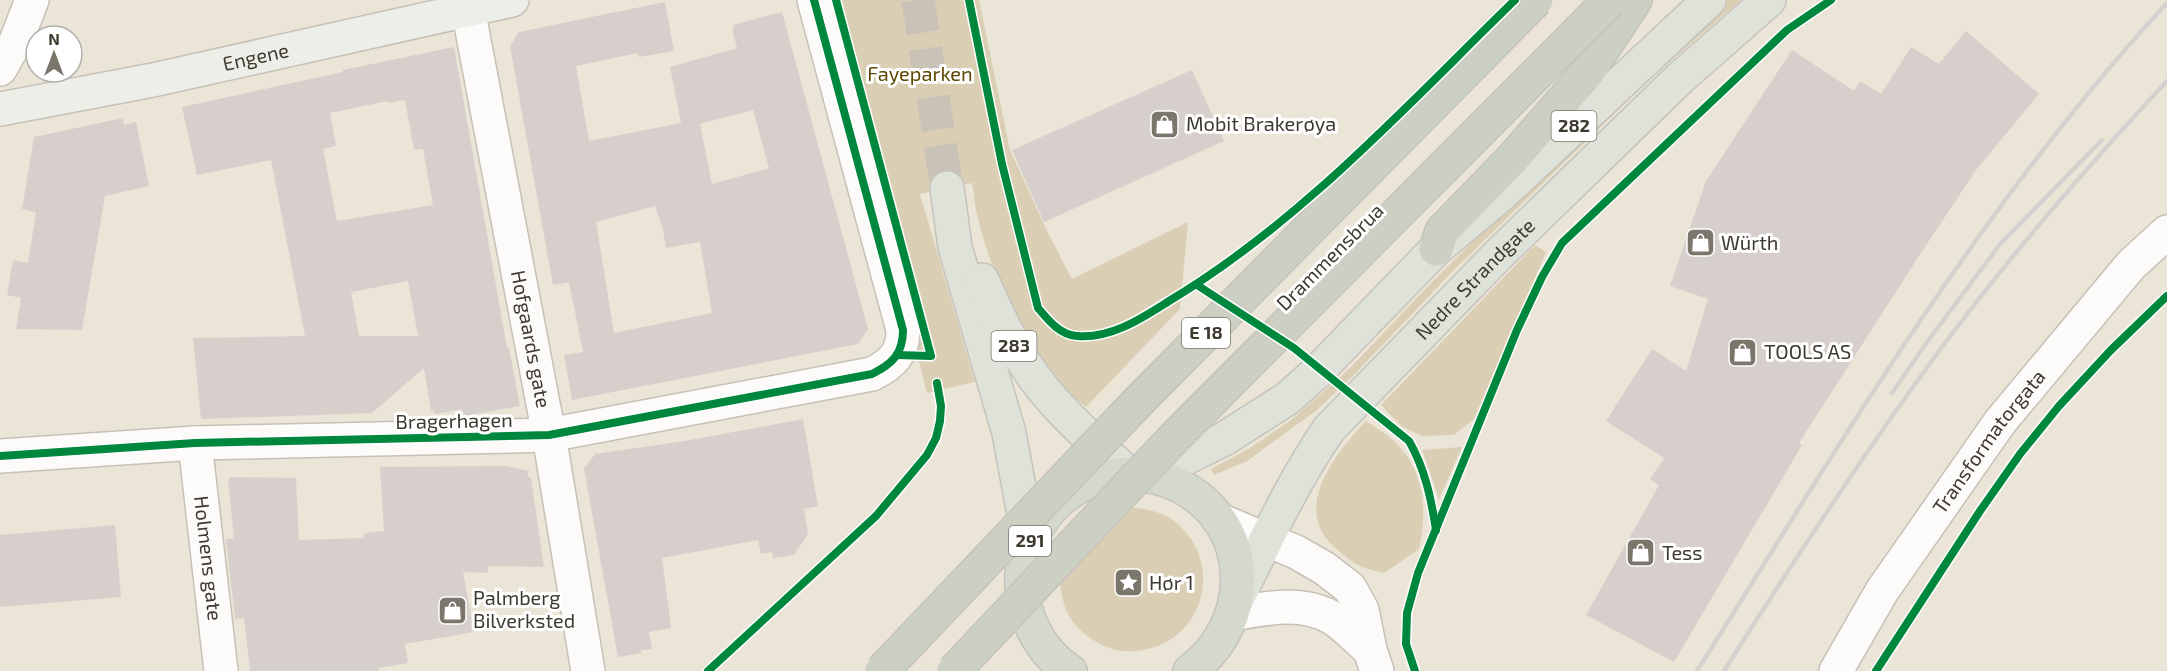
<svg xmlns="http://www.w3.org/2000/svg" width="2167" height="671" font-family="'Exo 2',sans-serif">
<rect width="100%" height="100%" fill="#ebe5d8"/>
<g fill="#dacfb4">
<path d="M827,0H979L1010,150L1048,233L1072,279L1188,222L1180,309L1086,407C1070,394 1053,379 1040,362C1014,328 985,253 976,210C974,201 974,192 972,183L920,194L975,382L927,393Z"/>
<path d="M1727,0H1741L1650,79L1454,270L1353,376L1317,410L1247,461L1214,475L1211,469L1250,448L1294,418L1349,369L1438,276L1625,91Z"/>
<path d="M1535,245L1546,252L1474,419L1454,435L1422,436L1401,426L1381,405Z"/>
<path d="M1366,421C1375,427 1385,433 1393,440C1425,470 1428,509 1419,549L1384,573C1376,571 1366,569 1358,565C1351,562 1345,556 1339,551C1288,512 1334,455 1366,421Z"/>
<path d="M1462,447L1439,499L1422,450Z"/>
<path d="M1124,507C1139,508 1153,509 1168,517C1178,522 1187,533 1193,542C1219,586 1193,642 1143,650C1127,653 1112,651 1099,643C1068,627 1061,605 1059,572Z"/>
</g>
<g fill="#d7cfcb" fill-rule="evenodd">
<path d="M665,2L674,51L639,57L638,53L576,66L589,141L681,123L670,67L737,48L732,29H734L733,25L782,12L868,329L858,344L572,400L564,355L583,352L569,282L553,285L510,46L519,32ZM753,110L769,168L712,184L700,124ZM655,206L663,229L666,248L700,242L712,313L614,333L596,222Z"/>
<path d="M1966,31L2039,94L1976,170L1915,262L1799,443L1802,445L1674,662L1586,615L1659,485L1650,479L1664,458L1606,421L1652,349L1686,371L1708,299L1670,286L1706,181L1792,50L1854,91L1860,81L1881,94L1911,47L1939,64Z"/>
<path d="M454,47L507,348H509L520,406L464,416L462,409L435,414L434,410L431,411L424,368L372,413L201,419L193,338L305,336L271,160L197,175L182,107L343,72V70ZM405,100L414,150L423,149L433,205L337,221L323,149L336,146L330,113L388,101L389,103ZM408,281L418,336H359L351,292Z"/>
<path d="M1192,70L1224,141L1044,222L1012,150Z"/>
<path d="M123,118L124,125L136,122L149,186L105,196L82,330L16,329L21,298L7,295L13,260L28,263L36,212L22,209L34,137Z"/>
<path d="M803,419L818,506L804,509L808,534L794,555L773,558L772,552L761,554L758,540L662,558L671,628L649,632L652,649L641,650V653L618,657L584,469L595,454L685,441Z"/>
<path d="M506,466L529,471L527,475L531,478L544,567L488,566V573L463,572L474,632L405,644L408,663L378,668L379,671H250L244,618L235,619L226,539H234L228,479H230V477L296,478L299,540L364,538V533L384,531L380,467Z"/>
<path d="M115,525L121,597L0,607V535Z"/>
</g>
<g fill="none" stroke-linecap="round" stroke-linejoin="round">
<path stroke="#c8c3b6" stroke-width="33" stroke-dasharray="33 16" stroke-linecap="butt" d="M918,0L947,188"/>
<defs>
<g id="minor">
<path id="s1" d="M468,9L549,435L588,671"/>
<path d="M0,69L16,41L32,0"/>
<path id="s2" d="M195,443L221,671"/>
<path d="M0,456L195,443L549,435L872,374C892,364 903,354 903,330L814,0"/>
<path d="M1219,520L1296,552L1324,568L1350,588L1362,610L1370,650L1377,671"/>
<path d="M1233,614C1267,608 1303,600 1334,619C1347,628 1358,640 1370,650"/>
<path id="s3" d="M1836,671L1882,591L2000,422L2131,265L2167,232"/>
</g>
<g id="secondary">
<path id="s4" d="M0,109L153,80L512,0"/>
</g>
<g id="primary">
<path d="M947,188L955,247L1009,433L1029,542"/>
<path d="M982,280C997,314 1012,347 1034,377C1060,413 1096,443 1127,473"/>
<path d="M1150,476L1224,439L1288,398L1317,372L1436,249L1503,193L1709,0"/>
<path id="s5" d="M1236,601C1265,542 1292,483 1329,429L1498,255L1679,79L1769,0"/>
</g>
<path id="trunk" d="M1070,671C1039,652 1019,611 1022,574C1025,544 1038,519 1061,499C1077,485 1097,477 1118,475C1139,472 1161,477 1180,486C1255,525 1255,623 1190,671"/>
<path id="motorway" d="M1436,249L1442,231L1512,159L1587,73L1635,0"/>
</defs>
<use href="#minor" stroke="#c6c1b7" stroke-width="36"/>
<use href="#secondary" stroke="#c6c1b7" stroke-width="36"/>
<use href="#primary" stroke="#c6c3bc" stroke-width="36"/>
<use href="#trunk" stroke="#c6c3bc" stroke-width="36"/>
<use href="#motorway" stroke="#c6c3bc" stroke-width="36"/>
<use href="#minor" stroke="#fcfbf9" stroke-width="33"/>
<use href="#secondary" stroke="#eeeee9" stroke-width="33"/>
<use href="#primary" stroke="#dfe2d8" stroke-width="33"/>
<use href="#trunk" stroke="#d5d9cd" stroke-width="33"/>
<use href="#motorway" stroke="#cbd0c2" stroke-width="33"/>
<g stroke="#d4d2ce" stroke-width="4.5">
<path d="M1892,393L1927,342L2001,243L2102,140"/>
<path d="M1697,671C1842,441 1981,204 2167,3"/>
<path d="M1724,671C1791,565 1859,460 1934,358C2005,261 2085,169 2167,81"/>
</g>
<defs>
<g id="motorway-bridge">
<path d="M882,671L1134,406L1536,0"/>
<path d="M954,671L1171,441L1610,0"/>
</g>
</defs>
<use href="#motorway-bridge" stroke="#c6c3bc" stroke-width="36" stroke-linecap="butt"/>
<use href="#motorway-bridge" stroke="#cbd0c2" stroke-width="33"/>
<defs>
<g id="cycleway">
<path d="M836,0L931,356L897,355"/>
<path d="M969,0L1002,164L1038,308C1048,320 1060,335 1077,336C1111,339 1142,318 1169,301C1301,222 1406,106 1515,0"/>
<path d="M1197,285L1294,348L1409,441C1425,469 1431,498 1436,530"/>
<path d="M0,456L195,443L549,435L872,374C892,364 903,354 903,330L814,0"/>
<path d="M708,671L876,516L927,455L936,438L940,421L941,406L937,383"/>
<path d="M1415,671L1406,644L1407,613L1418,573L1517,330L1542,277L1562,243L1787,30L1831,0"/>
<path d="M1876,671L1980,511L2020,454L2059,406L2111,350L2167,296"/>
</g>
</defs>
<use href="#cycleway" stroke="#fff" stroke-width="11"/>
<use href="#cycleway" stroke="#00873e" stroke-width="8"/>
</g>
<defs>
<symbol id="shop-square" viewBox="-11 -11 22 22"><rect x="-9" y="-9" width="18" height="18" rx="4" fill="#7b766b" stroke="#fff"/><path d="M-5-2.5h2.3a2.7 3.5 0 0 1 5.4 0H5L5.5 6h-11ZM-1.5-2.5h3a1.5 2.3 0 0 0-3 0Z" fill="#fff"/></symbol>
<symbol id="sight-square" viewBox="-11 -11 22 22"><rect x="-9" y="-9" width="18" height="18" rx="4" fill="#7b766b" stroke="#fff"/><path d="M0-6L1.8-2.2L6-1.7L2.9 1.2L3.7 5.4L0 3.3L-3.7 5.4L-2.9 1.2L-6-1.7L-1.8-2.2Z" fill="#fff"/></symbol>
</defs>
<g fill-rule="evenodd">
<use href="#shop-square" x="1148" y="108" width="33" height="33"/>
<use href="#shop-square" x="1684" y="226" width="33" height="33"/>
<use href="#shop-square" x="1726" y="336" width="33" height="33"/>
<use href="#shop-square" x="1624" y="536" width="33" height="33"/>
<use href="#sight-square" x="1112" y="566" width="33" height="33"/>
<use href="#shop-square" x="436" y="594" width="33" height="33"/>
</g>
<g text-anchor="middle" stroke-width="6" stroke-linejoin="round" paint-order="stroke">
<g fill="#fff" stroke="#78756e" stroke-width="1.5">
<rect x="1551.5" y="111" width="45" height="30" rx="4.5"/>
<rect x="1182" y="318" width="48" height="30" rx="4.5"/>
<rect x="991.5" y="331" width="45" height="30" rx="4.5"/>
<rect x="1009" y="526" width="42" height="30" rx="4.5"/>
</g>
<g font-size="18" font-weight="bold" fill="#3e3a30">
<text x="1574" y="132">282</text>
<text x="1206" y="339">E 18</text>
<text x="1014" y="352">283</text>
<text x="1030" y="547">291</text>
</g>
<g font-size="20" fill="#3e3a30" stroke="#fff">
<text dy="7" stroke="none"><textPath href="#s4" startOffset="261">Engene</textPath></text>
<text transform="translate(1330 257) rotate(-45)" y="7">Drammensbrua</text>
<text dy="7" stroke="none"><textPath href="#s5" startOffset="405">Nedre Strandgate</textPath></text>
<text dy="7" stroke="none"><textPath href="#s1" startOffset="336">Hofgaards gate</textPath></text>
<text transform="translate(454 421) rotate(-1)" y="7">Bragerhagen</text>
<text dy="7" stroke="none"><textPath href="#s3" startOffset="276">Transformatorgata</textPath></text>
<text dy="7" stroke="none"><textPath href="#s2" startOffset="116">Holmens gate</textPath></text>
</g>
<g font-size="20" fill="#5e4801" stroke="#fff">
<text x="920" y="81">Fayeparken</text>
</g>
<g font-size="20" fill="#3e3a30" stroke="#fff" text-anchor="start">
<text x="1186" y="131">Mobit Brakerøya</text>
<text x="1721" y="250">Würth</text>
<text x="1764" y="359">TOOLS AS</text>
<text x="1662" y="560">Tess</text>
<text x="1149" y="590">Hør 1</text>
<text x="473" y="605">Palmberg<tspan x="473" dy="23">Bilverksted</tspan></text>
</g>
</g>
<g transform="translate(54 54)"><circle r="28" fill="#ffffff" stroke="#b2b0ac" stroke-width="1.5"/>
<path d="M0-4.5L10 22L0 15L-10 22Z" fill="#7b766b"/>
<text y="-9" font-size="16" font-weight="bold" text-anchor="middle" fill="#3e3a30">N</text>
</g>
</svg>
